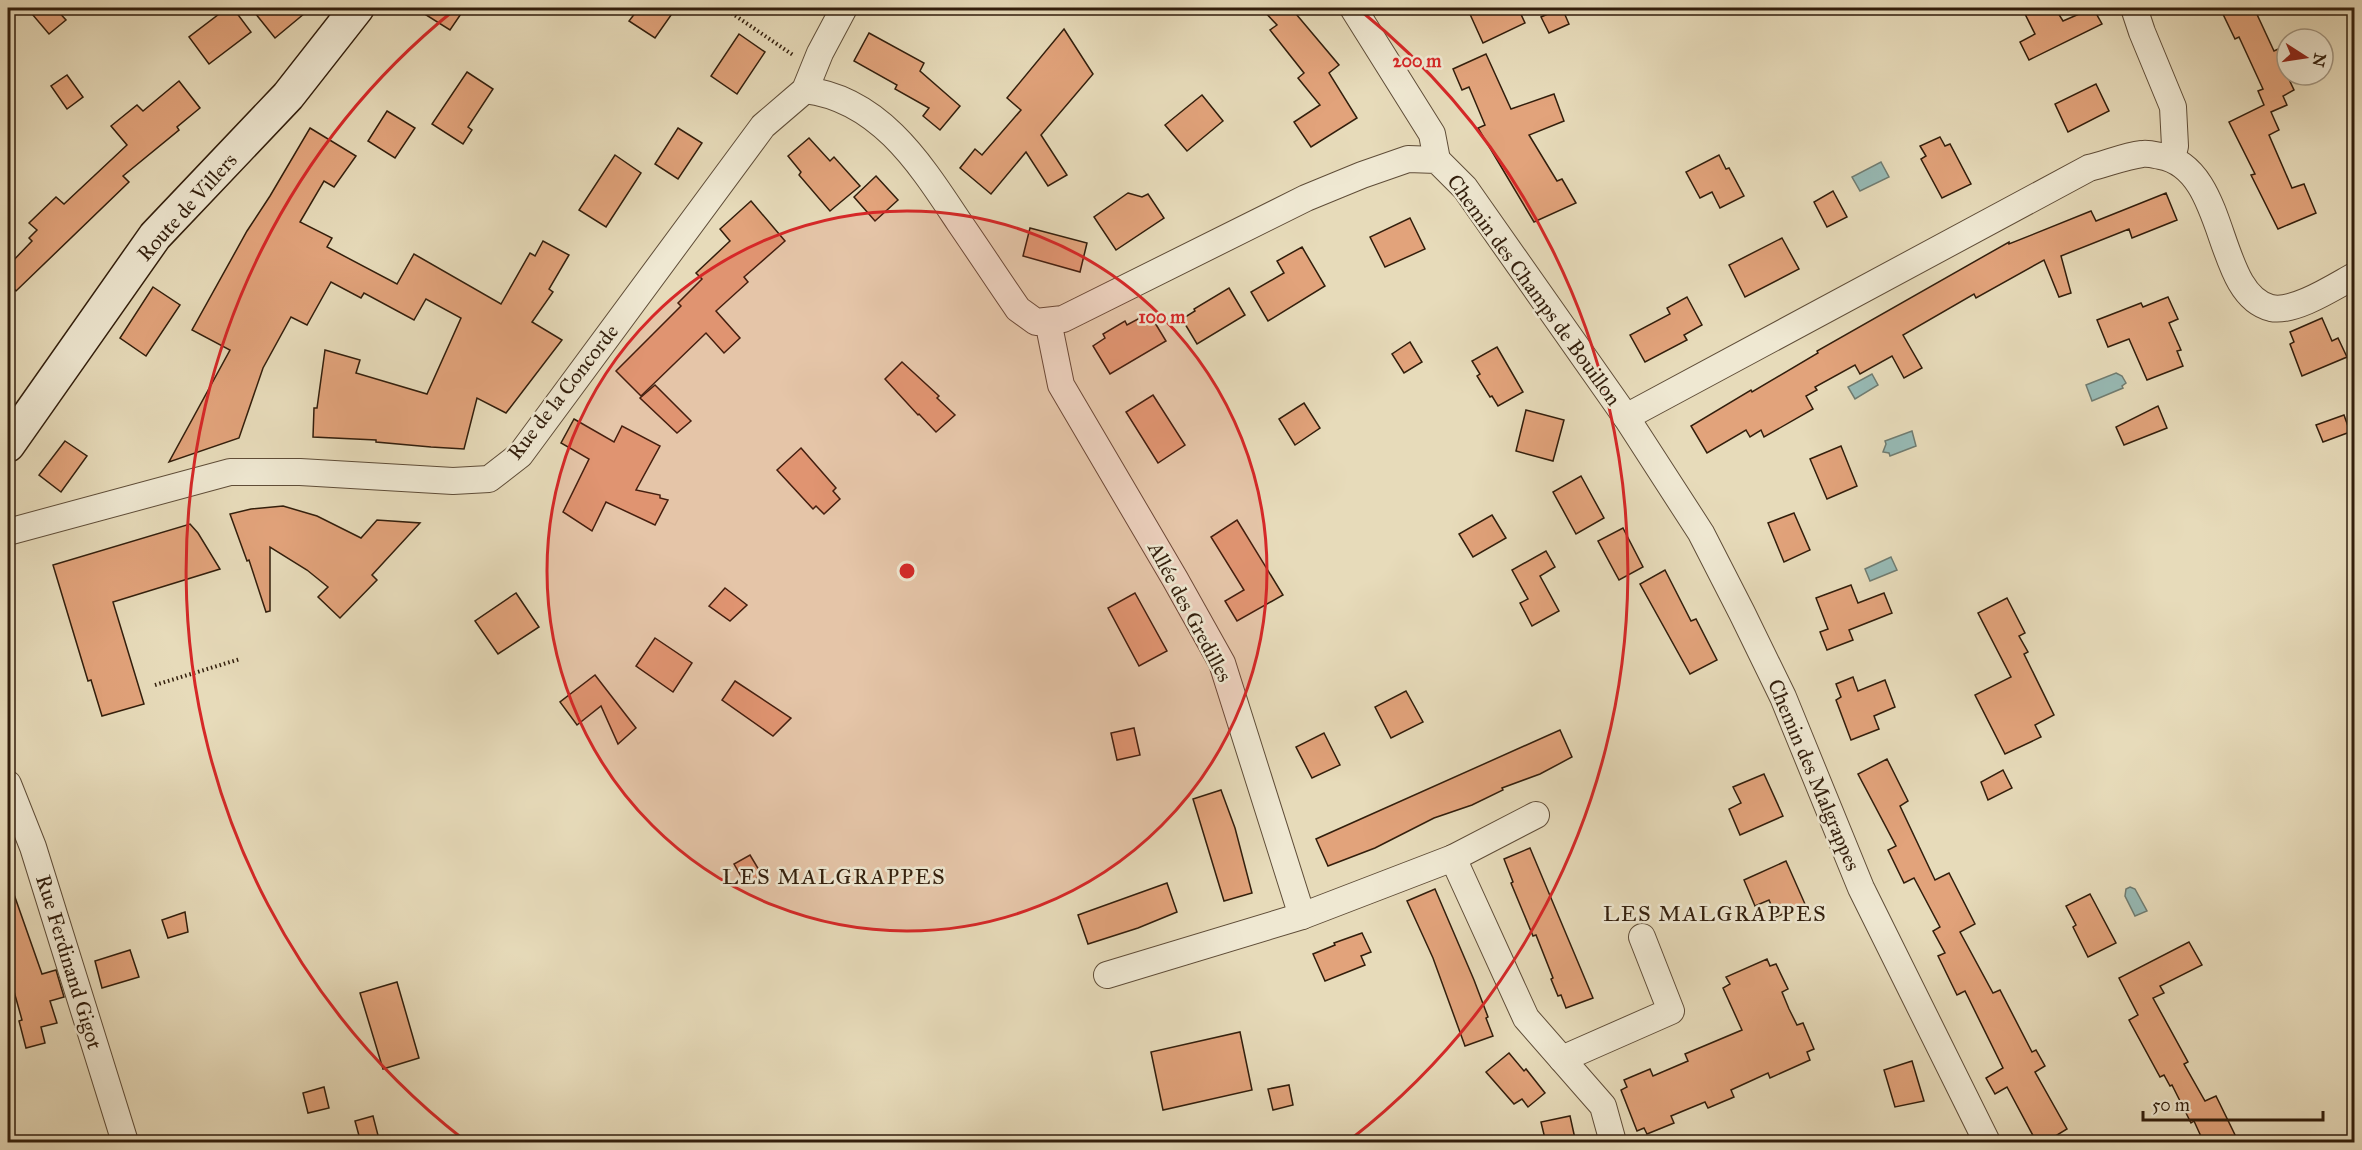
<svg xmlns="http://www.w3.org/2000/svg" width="2362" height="1150" font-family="'IM FELL Great Primer',serif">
<rect width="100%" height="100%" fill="#e7dbba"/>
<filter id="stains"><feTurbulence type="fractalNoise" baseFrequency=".00333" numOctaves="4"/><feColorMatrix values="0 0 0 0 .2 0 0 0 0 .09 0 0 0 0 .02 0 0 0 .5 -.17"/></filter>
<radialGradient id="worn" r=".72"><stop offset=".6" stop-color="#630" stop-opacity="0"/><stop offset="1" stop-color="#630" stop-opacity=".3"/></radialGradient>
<g fill="#97bab5" stroke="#6f7c71" stroke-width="1.5">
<path d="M1881,162L1889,177L1860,191L1852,177Z"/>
<path d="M2116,373L2122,376L2126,383L2122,386L2123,388L2092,401L2086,385Z"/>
<path d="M1872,374L1878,385L1855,399L1848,387Z"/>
<path d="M1912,431L1916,446L1890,456L1889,453L1883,452L1886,444L1885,441Z"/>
<path d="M1891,557L1897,570L1870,581L1865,569Z"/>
<path d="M2130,887L2135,889L2147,911L2135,916L2125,896L2126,889Z"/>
</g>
<g fill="#e2a37b" stroke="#321e0c" stroke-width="1.5">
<path d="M27,8H55L66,20L49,34Z"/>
<path d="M227,8H233L251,32L209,64L189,37Z"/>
<path d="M251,8H311L275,38Z"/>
<path d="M415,8H465L450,30Z"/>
<path d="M639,8H676L655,38L629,21Z"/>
<path d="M1261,8H1291L1339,65L1329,73L1357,118L1311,147L1294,122L1320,105L1298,78L1304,73L1270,30L1277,25Z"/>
<path d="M1480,8H1518L1525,23L1483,43L1469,12Z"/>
<path d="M1562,8L1569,24L1549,33L1541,17Z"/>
<path d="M2022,8H2055L2063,21L2093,8L2102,24L2029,60L2020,42L2035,34Z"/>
<path d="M2220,8H2254L2274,51L2287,45V75L2294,90L2283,96L2287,105L2271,112L2279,130L2269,135L2292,188L2304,184L2316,213L2278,229L2251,175L2255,174L2229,122L2264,105L2258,91L2263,89L2239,37L2235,39Z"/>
<path d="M1064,29L1093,74L1041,135L1067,175L1048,186L1026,152L991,194L960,168L975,149L982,155L1021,110L1007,98Z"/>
<path d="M869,33L924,63L920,71L960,106L940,130L923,116L929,108L895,89L897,85L854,61Z"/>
<path d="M739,34L765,52L737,94L711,76Z"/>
<path d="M1486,54L1511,109L1554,94L1564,121L1529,135L1557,181L1562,179L1576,203L1534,222L1478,128L1485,125L1469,87L1462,90L1453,69Z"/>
<path d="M467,72L493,89L468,127L472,130L463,144L432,124Z"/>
<path d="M67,75L83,97L67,109L51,86Z"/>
<path d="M179,81L200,108L177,127L179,130L123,176L129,182L16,291L8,282V266L32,241L29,238L37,230L29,223L56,197L64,204L127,145L111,126L137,105L143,111Z"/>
<path d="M2096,84L2109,111L2068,132L2055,104Z"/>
<path d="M1202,95L1223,121L1187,151L1165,125Z"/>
<path d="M387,111L415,128L395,158L368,141Z"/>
<path d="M310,128L356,156L334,187L324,181L300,222L332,238L327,247L397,284L414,254L501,304L530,253L535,256L543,241L569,255L549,289L553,292L532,322L562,340L506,413L477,398L464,449L431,447L376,442V440L313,437L314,408H317L325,350L360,360L356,373L427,394L461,318L426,299L414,320L364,293L361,298L331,282L307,325L291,317L263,368L239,438L169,462L230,350L192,330L247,231L270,196Z"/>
<path d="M678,128L702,143L678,179L655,164Z"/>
<path d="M1940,137L1945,146L1950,144L1971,184L1942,198L1921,159L1926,156L1920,146Z"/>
<path d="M809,138L830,161L834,157L860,186L830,211L799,175L801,172L788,156Z"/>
<path d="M615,155L641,173L606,227L579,210Z"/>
<path d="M1719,155L1726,169L1729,168L1744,196L1720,208L1712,192L1700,198L1686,172Z"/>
<path d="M876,176L898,200L875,221L854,197Z"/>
<path d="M1833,191L1847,217L1827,227L1814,202Z"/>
<path d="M1128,193L1142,197L1148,194L1164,218L1116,250L1094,217Z"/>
<path d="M2166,193L2177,220L2132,238L2129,229L2061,256L2071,293L2059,297L2044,260L1976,298L1974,294L1903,335L1922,368L1904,378L1892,356L1860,374L1855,365L1815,387L1817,390L1806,396L1813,409L1764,437L1761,430L1750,437L1746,430L1707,453L1691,426L1751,390L1752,392L1818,353L1817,351L2009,242V244L2091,211L2096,221Z"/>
<path d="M751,201L785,241L744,277L748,282L716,311L740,338L724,353L706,333L641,396L616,371L681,306L678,303L702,279L696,273L730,241L720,229Z"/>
<path d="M1410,218L1425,249L1385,267L1370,237Z"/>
<path d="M1030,228L1087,243L1080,272L1023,256Z"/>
<path d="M1782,238L1799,269L1745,297L1729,265Z"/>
<path d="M1302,247L1325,286L1268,321L1251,292L1284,273L1277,261Z"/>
<path d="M153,287L180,305L146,356L120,338Z"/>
<path d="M1229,288L1245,315L1197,344L1182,319L1195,311L1194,309Z"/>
<path d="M1687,297L1702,325L1684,335L1687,340L1645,362L1630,335L1670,314L1667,308Z"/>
<path d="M2168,297L2178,319L2169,323L2181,350L2177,351L2183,366L2147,380L2129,339L2108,347L2097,320L2141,303L2143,307Z"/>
<path d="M1149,313L1166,341L1110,374L1093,346L1105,338L1103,334L1125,321L1127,325Z"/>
<path d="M2322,318L2332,341L2338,338L2347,357L2302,376L2290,344L2294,342L2290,332Z"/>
<path d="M1410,342L1422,362L1404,373L1392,354Z"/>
<path d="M1497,347L1523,392L1498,406L1492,396L1490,397L1477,376L1480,374L1472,361Z"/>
<path d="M902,362L939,396L937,398L955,415L936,432L919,414L918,415L885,379Z"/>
<path d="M655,385L691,421L677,433L640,398Z"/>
<path d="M1153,395L1185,445L1158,463L1126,412Z"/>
<path d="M1304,403L1320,428L1295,445L1279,419Z"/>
<path d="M2158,406L2167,428L2124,445L2116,427Z"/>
<path d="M1526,410L1564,420L1553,461L1516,451Z"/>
<path d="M2344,415L2350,432L2323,442L2316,425Z"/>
<path d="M574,419L614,442L622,426L660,446L636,490L660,495V498L668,500L655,525L606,502L592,531L563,512L589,459L561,443Z"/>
<path d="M65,441L87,456L61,492L39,475Z"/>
<path d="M1841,446L1857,486L1827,499L1810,459Z"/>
<path d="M801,448L836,488L833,491L840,499L824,514L816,506L813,509L777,470Z"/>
<path d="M1581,476L1604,518L1576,534L1553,492Z"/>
<path d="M283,506L317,516L361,538L377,520L420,523L372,575L377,580L340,618L318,597L328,587L307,570L270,547V611L266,612L249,560L247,561L230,514L251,509Z"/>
<path d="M1794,513L1810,550L1784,562L1768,523Z"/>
<path d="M1492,515L1506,538L1473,557L1459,534Z"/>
<path d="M1237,520L1283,595L1237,621L1225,601L1244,590L1211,537Z"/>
<path d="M190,524L198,533L220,569L113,602L144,704L102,716L91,680L88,681L53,565Z"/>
<path d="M1623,528L1643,567L1619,580L1598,541Z"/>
<path d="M1546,551L1555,567L1540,576L1559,611L1532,626L1520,603L1528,599L1512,570Z"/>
<path d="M1665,570L1691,621L1696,619L1717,660L1690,674L1640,584Z"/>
<path d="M1851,585L1858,603L1884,593L1892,613L1849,630L1853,640L1827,650L1820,632L1828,629L1816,598Z"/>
<path d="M725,588L747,605L730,621L709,606Z"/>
<path d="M516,593L539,627L498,654L475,621Z"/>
<path d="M1135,593L1167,651L1139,666L1108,608Z"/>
<path d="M2007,598L2025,633L2019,636L2028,652L2024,654L2054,715L2035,725L2041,737L2005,754L1975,695L2011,677L1978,613Z"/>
<path d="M655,638L692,663L673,692L636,666Z"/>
<path d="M595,675L636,728L618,744L601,706L577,725L560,702Z"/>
<path d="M1853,677L1858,691L1885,680L1895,707L1874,716L1879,729L1851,740L1836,700L1841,697L1836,684Z"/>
<path d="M735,681L791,718L773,736L722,700Z"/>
<path d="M1406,691L1423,722L1391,738L1375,707Z"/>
<path d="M1134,728L1140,755L1117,760L1111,733Z"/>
<path d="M1560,730L1572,757L1540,774L1502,788L1503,790L1472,805L1434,818L1375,848L1328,866L1316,839Z"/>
<path d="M1324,733L1340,765L1312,778L1296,747Z"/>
<path d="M1887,759L1908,801L1900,806L1935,880L1949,873L1975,924L1960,932L1993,993L2000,990L2032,1052L2036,1050L2045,1066L2035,1072L2067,1129L2044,1143H2037L2007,1087L1995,1094L1986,1078L2003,1068L1965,991L1957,995L1938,956L1945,953L1933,931L1940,927L1914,878L1904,883L1888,850L1896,846L1858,774Z"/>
<path d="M2003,770L2012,788L1988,800L1981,782Z"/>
<path d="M1764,774L1783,816L1740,835L1729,809L1741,803L1733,787Z"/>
<path d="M1221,790L1235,828L1252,893L1224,901L1193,799Z"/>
<path d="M1530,848L1593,998L1566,1008L1561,995L1558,996L1551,979L1553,978L1536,935L1533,936L1511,883L1513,882L1504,859Z"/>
<path d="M750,855L762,875L746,885L734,864Z"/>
<path d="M1786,861L1805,904L1776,917L1769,900L1755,906L1744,880Z"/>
<path d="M10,883L42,974L56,970L64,997L50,1001L57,1023L41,1027L45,1043L26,1048L19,1021L22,1020L8,970V884Z"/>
<path d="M1167,883L1177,912L1138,928L1088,944L1078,915Z"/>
<path d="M1435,889L1474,980L1488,1017L1486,1018L1493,1036L1465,1046L1433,958L1407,901Z"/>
<path d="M2090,894L2116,943L2088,957L2073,927L2076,925L2066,906Z"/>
<path d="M185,912L188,932L168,938L162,920Z"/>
<path d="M1362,933L1371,952L1361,956L1365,965L1325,981L1313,954L1335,945L1334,943Z"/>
<path d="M2189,942L2202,965L2160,986L2164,993L2153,998L2188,1062L2184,1064L2205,1101L2216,1096L2239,1143H2204L2194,1121L2191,1123L2172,1085L2170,1086L2164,1075L2160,1077L2129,1020L2138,1015L2119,978Z"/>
<path d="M130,950L139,977L102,988L95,961Z"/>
<path d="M1767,959L1770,966L1776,964L1788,989L1782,992L1789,1009L1797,1025L1803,1023L1814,1049L1807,1052L1810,1060L1770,1078L1768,1073L1731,1090L1734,1097L1708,1108L1705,1102L1671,1116L1674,1123L1647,1134L1644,1128L1637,1131L1621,1090L1627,1087L1624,1080L1650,1069L1653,1076L1688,1061L1685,1054L1742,1030L1723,988L1730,984L1726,977Z"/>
<path d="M397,982L419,1058L383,1069L360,993Z"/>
<path d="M1240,1032L1252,1090L1163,1110L1151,1052Z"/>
<path d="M1509,1053L1524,1071L1526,1069L1545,1093L1528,1107L1522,1099L1514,1104L1486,1072Z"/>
<path d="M1912,1061L1924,1101L1895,1107L1884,1070Z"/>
<path d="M1289,1085L1293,1105L1273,1110L1268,1089Z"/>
<path d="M324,1087L329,1108L308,1113L303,1093Z"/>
<path d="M373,1116L380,1143H361L355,1121Z"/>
<path d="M1570,1116L1576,1143H1546L1541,1122Z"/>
</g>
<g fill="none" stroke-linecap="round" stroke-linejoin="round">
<defs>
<g id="street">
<path d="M1353,8L1432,134L1437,160"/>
<path d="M2134,8L2142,32L2173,107L2175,146L2172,158"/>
<path d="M805,90C880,99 921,165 959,222C979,251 998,280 1018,309L1036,322L1063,319L1306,198L1362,175L1408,159L1437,160L1465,188L1626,417L2089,168C2106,164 2125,156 2142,154C2148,153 2155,155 2160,156C2229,168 2214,294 2271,308C2294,313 2334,287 2354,276"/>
<path d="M1048,321L1061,385L1175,579L1222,663L1302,916L1453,858L1526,1018L1603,1106L1613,1142"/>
<path d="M1626,417L1701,533L1742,613L1783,697L1861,888L1987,1142"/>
<path d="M8,532L230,472H300L453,481L489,479L520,455L763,126L805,90L820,53L844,8"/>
<path d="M8,784L33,847L125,1142"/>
<path d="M1453,858L1536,815"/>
<path d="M1107,975L1302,916"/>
<path d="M1562,1059L1671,1011L1642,937"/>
</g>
<path id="secondary" d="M8,445L155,236L288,96L357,8"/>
</defs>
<use href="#street" stroke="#5f4d38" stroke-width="28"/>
<use href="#secondary" stroke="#321e0c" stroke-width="36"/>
<g stroke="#321e0c" stroke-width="4" stroke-dasharray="1.5 3" stroke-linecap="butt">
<path d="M724,8L793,55"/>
<path d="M155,685L240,659"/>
</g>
<use href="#street" stroke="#efe8d2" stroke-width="26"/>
<use href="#secondary" stroke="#efe8d2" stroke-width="33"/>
</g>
<circle cx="907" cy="571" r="360" fill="#d62828" fill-opacity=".12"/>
<g fill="none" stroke="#d62828" stroke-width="3">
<circle cx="907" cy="571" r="360"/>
<path d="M463 1139A721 721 0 0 1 453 11M1361 11A721 721 0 0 1 1351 1139"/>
</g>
<g text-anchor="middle" stroke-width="5" stroke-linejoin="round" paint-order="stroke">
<g font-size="21" fill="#321e0c" stroke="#efe8d2">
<text transform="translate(187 207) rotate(-48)" y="7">Route de Villers</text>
<text transform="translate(1534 290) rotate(54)" y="7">Chemin des Champs de Bouillon</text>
<text transform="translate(563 392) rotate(-52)" y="7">Rue de la Concorde</text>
<text transform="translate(1190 612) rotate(62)" y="7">Allée des Gredilles</text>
<text transform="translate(1814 775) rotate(67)" y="7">Chemin des Malgrappes</text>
<text transform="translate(69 962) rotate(73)" y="7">Rue Ferdinand Gigot</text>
</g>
<g font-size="22" letter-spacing="1.5" fill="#321e0c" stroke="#efe8d2">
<text x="834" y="884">LES MALGRAPPES</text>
<text x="1715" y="921">LES MALGRAPPES</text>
</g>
</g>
<circle cx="907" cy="571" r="9" fill="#d62828" stroke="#efe8d2" stroke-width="3"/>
<g font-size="18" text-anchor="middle" font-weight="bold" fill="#d62828" stroke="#efe8d2" stroke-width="5" stroke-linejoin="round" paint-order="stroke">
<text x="1417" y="67">200 m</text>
<text x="1162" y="323">100 m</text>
</g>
<rect width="2362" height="1150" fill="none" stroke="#e7dbba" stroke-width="30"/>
<rect x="9" y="9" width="2344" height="1132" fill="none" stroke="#321e0c" stroke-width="3"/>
<rect x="15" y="15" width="2332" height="1120" fill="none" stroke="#321e0c" stroke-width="1.5"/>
<g transform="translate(2305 57) rotate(102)"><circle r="28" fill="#efe8d2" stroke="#a39783" stroke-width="1.5"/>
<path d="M0-4.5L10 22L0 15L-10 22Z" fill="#8f2418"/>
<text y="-9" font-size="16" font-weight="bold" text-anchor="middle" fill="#321e0c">N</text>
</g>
<path d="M2143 1111v9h180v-9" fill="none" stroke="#321e0c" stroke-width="3"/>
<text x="2152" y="1111" font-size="18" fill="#321e0c" stroke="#efe8d2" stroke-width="4.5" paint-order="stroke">50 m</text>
<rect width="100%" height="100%" filter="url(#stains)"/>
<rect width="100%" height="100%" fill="url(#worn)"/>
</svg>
